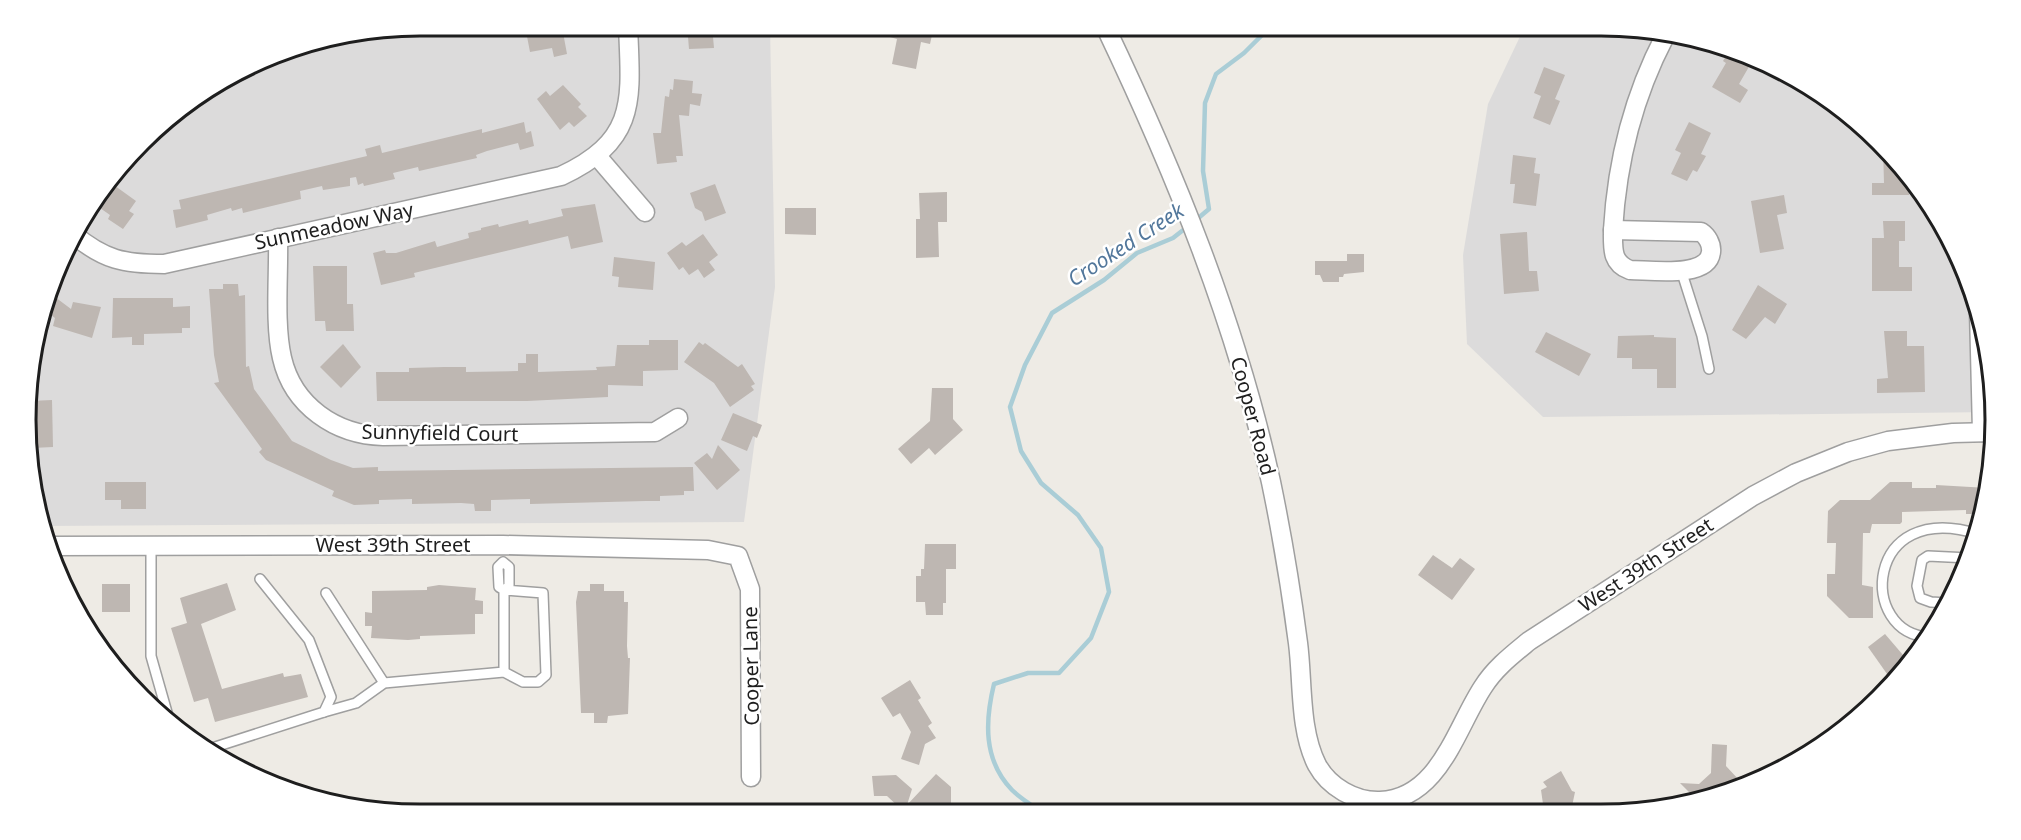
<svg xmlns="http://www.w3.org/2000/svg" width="2021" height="840" font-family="'Noto Sans',sans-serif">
<rect width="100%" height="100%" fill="#eeebe5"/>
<g fill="#dcdbdb">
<path d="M420,26H770L775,287L744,522L42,526L33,497L29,368L46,294L78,223L160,123L223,78L293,47Z"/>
<path d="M1525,26H1601L1727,46L1798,78L1861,123L1914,180L1955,245L1982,318L1995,394L1994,412L1543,417L1467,344L1463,255L1488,104Z"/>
</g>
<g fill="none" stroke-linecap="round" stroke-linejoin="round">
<g stroke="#aacdd6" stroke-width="4.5">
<path d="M1196,220L1209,209L1203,171L1205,103L1216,74L1244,53L1271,26"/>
<path d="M1041,813C1032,805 1020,798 1012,790C983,760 985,721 994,684L1028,673H1059L1091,638L1109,592L1101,548L1078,515L1041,483L1021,451L1010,407L1025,365L1052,313L1104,280L1137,253L1173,238L1187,227"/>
</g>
</g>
<g fill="#beb7b2">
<path d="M525,26H546L547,30L562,27L567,54L554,57L552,48L530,52Z"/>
<path d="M694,26H712L714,48L689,49L688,37L695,36Z"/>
<path d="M892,26H934L930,44L921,42L916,69L892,64L897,39L890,37Z"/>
<path d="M1731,48L1754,58L1739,84L1748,90L1740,103L1712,87L1726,63L1723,61Z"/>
<path d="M1544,67L1565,75L1555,99L1560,101L1550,125L1533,118L1541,96L1534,93Z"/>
<path d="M674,79L693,81L692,93L702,94L700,106L690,104L689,116L679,115L683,156H676L677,162L657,164L653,133H661L665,96L669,97L670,89L673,90Z"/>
<path d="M563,85L581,104L578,107L587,116L574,127L569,122L560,130L537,99L546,91L550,96Z"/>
<path d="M524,122L526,133L531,131L534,146L520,150L518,143L487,151L476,155L477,158L419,171L418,167L393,173L395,179L364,186L363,183L358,185L356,177L350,178V186L323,190L322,186L300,191L301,199L243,213L242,208L232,211L231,208L207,215L208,220L176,228L173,210L181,209L179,200L367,156L365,149L380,145L382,153L482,129V133Z"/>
<path d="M1689,122L1711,133L1701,154L1706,156L1697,172L1693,170L1687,181L1671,174L1681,153L1675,150Z"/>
<path d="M1883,147L1908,174L1909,195H1872V183H1884Z"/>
<path d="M1513,155L1536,158L1534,173L1540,174L1536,206L1513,203L1515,184H1510Z"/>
<path d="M111,183L136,201L129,211L134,214L123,229L108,219L110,215L100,208L102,205L97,201Z"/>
<path d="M715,184L726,213L705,221L702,212L695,208L690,193Z"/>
<path d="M947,192V222H938L939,257L916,258V219H920L919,193Z"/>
<path d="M1784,195L1787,213L1777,215L1784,249L1760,253L1751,201Z"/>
<path d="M595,204L603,242L571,249L568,236L414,273L415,277L381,285L373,253L385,250L386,253H396L435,241L437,247L469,238L468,233L481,230V228L498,224L499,227L528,220L529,224L563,216L561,209Z"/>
<path d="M785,208H816V235L785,234Z"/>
<path d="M1883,221H1905V241H1899V267H1912V291H1872V238H1884Z"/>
<path d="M1527,232L1529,271H1537L1539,291L1504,294L1500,234Z"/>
<path d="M703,234L718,255L709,262L715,270L704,278L698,269L689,275L683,267L679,270L667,253L682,242L686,246Z"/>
<path d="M1347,254H1364V272L1344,274L1343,277H1339V282H1323L1320,275H1315V261H1347Z"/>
<path d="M614,257L655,262L653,290L618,287L619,277L612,276Z"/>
<path d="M313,266H347V304H353L354,331H326L325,321H315Z"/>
<path d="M223,284H238L239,296L245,295L246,367L249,366L254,389L292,441L331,460L353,468L378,467V471L693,467L694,491H684V495L660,496V501H646L530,504V499L491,500V511H475L474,504L461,503L412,504V499L379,500V504L354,505L332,496L334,491L266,460L259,452L262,449L214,383L219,382L214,355L209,289H223Z"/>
<path d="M1758,285L1787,304L1775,324L1765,317L1746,339L1732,330Z"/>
<path d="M47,291L71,309L73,302L101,307L92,338L53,326L55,318L43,309Z"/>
<path d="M113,298H173V307L190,306V328H182V333L144,334V345H132V337L112,338Z"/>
<path d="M1884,331H1907V346H1924L1925,392L1877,393V379L1888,378Z"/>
<path d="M1546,332L1591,354L1579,376L1535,352Z"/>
<path d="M1654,335V337L1676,338V388H1657V369H1632V358H1617L1618,336Z"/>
<path d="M649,340H678V370L643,371V386L608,385V397L527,401H377L376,372H409V368L444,367H466V372L518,371V363H526V354H538V372L597,370L596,367L615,366L617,345H649Z"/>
<path d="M699,342L703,345L705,343L738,367L742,364L755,384L751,386L754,390L730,407L714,383L684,362Z"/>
<path d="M343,344L361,367L341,388L320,367Z"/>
<path d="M932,388H953V419L963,430L935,455L929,448L911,464L898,449L930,421Z"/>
<path d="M52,400L53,447L32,448L30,401Z"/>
<path d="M733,413L762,425L757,438L753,436L747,451L721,440Z"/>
<path d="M718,445L740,470L717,490L694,463L707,453L712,459Z"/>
<path d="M105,482H146V509H121V500H105Z"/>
<path d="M1890,482H1912V488H1936V485L1988,488L1982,514H1966V510L1902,512V522L1900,524H1872L1870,533H1863L1862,585L1873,587V618H1849L1827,596V574H1835L1836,543H1827L1828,511L1840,500H1870Z"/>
<path d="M925,544H956V569H946V603H943V615H926L925,602H916V576H921V569H924Z"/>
<path d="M1433,555L1452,568L1460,558L1475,569L1452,600L1418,575Z"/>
<path d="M227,583L236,610L201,624L222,689L283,673L284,677L301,674L308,697L215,722L208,698L194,702L171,628L187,623L180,598Z"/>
<rect x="102" y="584" width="28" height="28"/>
<path d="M590,584H604V591H624V602H628L627,646L628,658H630L628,714L608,716L607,723H594V713H581L576,602L578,591H590Z"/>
<path d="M439,585L476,588L475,600L483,601V614H475V634L420,636V639L408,640L371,638L372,626H365V612L372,613V591L427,590V587Z"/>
<path d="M1885,634L1909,662L1892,681L1868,647Z"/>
<path d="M910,680L921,698L918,700L932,723L928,726L936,738L925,744L919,765L901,759L911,732L900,713L893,717L881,698Z"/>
<path d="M1712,744L1727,745L1726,766L1739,780L1732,787L1695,798L1680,783L1699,784L1711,773Z"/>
<path d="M1561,771L1572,791L1575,792L1571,811H1544L1541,790L1547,787L1543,782Z"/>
<path d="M936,774L951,787V813H900L902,810L887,796H874L872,776L896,775L912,789L907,805Z"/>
</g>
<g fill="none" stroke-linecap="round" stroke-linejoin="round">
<defs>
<g id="service">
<path d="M1681,270L1702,336L1709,369"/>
<path d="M151,546V656L170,723"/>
<path d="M326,593L384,683"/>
<path d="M1947,603L1931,602L1920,598L1917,586L1922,560L1928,556L1969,558"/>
<path d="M1930,637C1857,635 1864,498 1978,534"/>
<path d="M324,712L356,703L384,683L504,672L523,682H538L546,675L543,593L504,590L499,587L498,567L503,562L509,567V586L504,590V672"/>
<path d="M209,749L324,712L331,697L309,640L260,579"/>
</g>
<g id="minor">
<path d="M1105,26C1175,173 1236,322 1271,482C1282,535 1291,589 1298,643C1303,681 1299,730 1317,765C1329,787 1355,802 1380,801C1439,799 1456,728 1483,687C1495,668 1512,655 1529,641L1753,496L1796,473L1848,452L1888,441L1953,433L1993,432"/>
<path d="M597,156L645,212"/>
<path d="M1613,230L1701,232C1707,236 1712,244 1711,252C1708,279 1650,270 1630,270C1611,263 1613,248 1613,230Z"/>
<path d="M1613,230C1617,161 1633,97 1665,36"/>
<path d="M73,234C104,260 124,264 164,264L561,176C638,140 631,100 628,26"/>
<path d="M278,238C279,274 274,324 282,358C293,406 336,435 383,436L655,432L678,418"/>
<path d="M1979,311L1982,432"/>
<path d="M48,546L503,545L708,550L738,556L750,589L751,777"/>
</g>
</defs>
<use href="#service" stroke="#9f9f9f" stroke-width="12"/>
<use href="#minor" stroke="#9f9f9f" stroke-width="21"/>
<use href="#service" stroke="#fff" stroke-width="9"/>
<use href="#minor" stroke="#fff" stroke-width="18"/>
</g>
<g text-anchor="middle" stroke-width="5" stroke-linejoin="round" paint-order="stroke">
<g font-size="20" fill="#1e1e1e" stroke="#fff">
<text transform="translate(334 226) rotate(-12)" y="7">Sunmeadow Way</text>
<text transform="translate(1253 416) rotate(75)" y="7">Cooper Road</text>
<text transform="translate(440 433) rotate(1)" y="7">Sunnyfield Court</text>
<text x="393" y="552">West 39th Street</text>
<text transform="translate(1646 565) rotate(-33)" y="7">West 39th Street</text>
<text transform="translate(751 666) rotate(-91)" y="7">Cooper Lane</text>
</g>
<g font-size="21" font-style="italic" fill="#52779b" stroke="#fff">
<text transform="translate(1126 245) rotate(-33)" y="7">Crooked Creek</text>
</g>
</g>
<path d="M0 0H2021V840H0ZM420 36H1601A384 384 0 0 1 1985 420V420A384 384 0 0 1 1601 804H420A384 384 0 0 1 36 420V420A384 384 0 0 1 420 36Z" fill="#fff" fill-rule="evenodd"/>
<path fill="none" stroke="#1e1e1e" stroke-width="3" d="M420 36H1601A384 384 0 0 1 1985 420V420A384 384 0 0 1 1601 804H420A384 384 0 0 1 36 420V420A384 384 0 0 1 420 36Z"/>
</svg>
